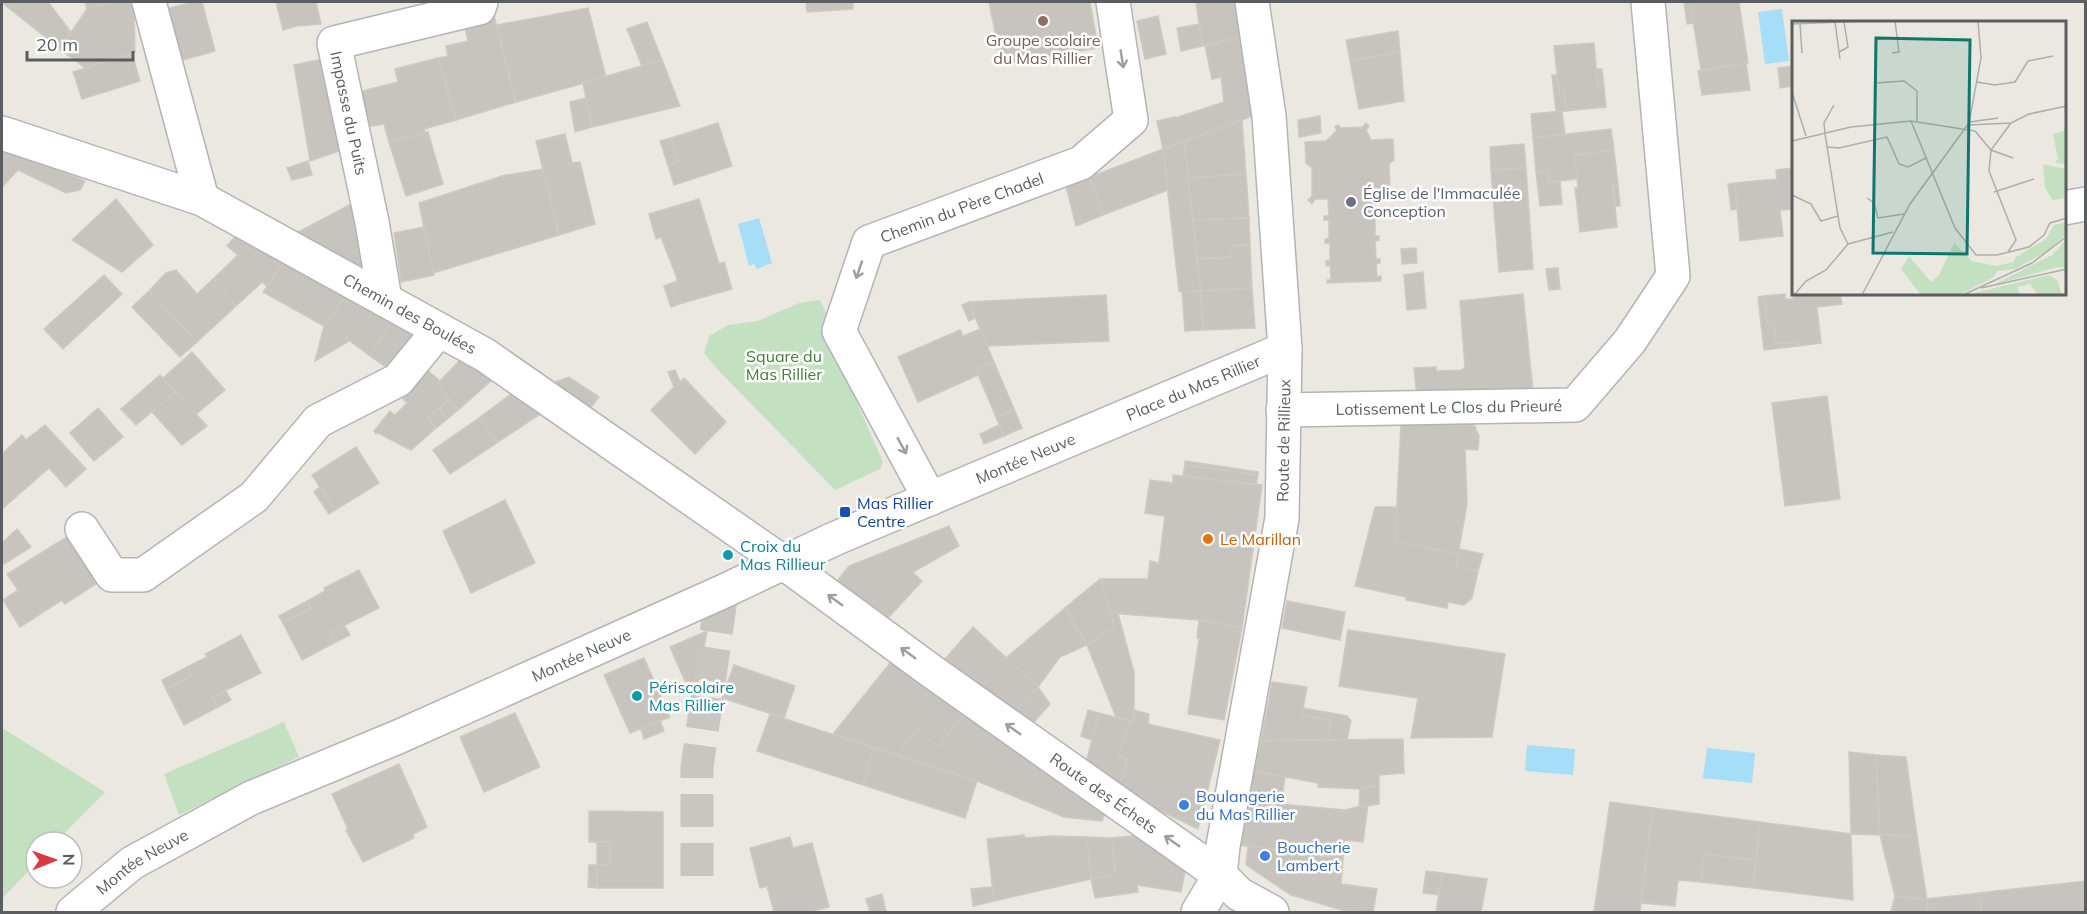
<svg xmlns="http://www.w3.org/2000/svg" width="2087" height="914" font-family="Mulish,sans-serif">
<rect width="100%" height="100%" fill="#ebe8e1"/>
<g fill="#c3e1c0">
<path d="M820,300L827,315L835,360L851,389L883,462L880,469L835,490L719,371L704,353L709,336L728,325L758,321L799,303Z"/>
<path d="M284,722L299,757L179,815L164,774Z"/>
<path d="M2,728L105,792L56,842H36V863L2,899Z"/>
</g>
<g fill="#a6ddf7">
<path d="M1782,9L1789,61L1765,64L1758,12Z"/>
<path d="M759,218L772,263L757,269L754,264L749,266L738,224Z"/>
<path d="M1527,745L1575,749L1573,775L1525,771Z"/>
<path d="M1707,748L1755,753L1752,783L1703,778Z"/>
</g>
<g fill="#c7c3be" stroke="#cfc9c0" stroke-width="1.5">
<path d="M7,2H48L71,32L60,49L4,4Z"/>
<path d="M85,2H111L87,9Z"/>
<path d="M111,2H130L134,14L135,52L85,68L60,49L87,9Z"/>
<path d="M193,2H202L215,51L176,62L162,10Z"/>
<path d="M276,2H316L321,24L296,26L283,30Z"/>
<path d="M806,2H853V9L807,12Z"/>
<path d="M989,2H1090L1098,48L1011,63L1005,41L997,42Z"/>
<path d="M1196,2H1236L1241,37L1202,46Z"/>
<path d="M1684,2H1690L1694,23L1687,24Z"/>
<path d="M1690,2H1739L1748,63L1701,70Z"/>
<path d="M588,8L606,77L516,102L497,25Z"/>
<path d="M494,16L516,102L456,120L438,58L448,56L446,46L468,41L464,24Z"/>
<path d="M1158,16L1166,54L1145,59L1137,21Z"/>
<path d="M647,22L662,60L642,66L627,29Z"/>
<path d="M1200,24L1202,46L1181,51L1177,28Z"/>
<path d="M1398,31L1400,52L1350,61L1346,40Z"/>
<path d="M1241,37L1253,116L1163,149L1157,121L1175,117V118L1224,102L1221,77L1212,79L1205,46Z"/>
<path d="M1005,41L1011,63L1001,65L997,42Z"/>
<path d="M1594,43L1598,88L1604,87L1606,107L1566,111L1564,93H1559L1554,46Z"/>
<path d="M1400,52L1404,101L1359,109L1350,61Z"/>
<path d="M132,54L140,81L82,99L73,72Z"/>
<path d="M328,58L348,148L310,161L294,65Z"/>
<path d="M438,58L456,120L424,129L425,133L389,142L384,124L361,128L354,93L398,82L395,69Z"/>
<path d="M662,60L680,106L592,127L583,83Z"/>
<path d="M1746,63L1750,90L1702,95L1698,71Z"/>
<path d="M1793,66V86L1780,88L1778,68Z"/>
<path d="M1596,69H1602L1604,87L1598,88Z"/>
<path d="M1552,75H1557L1559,93H1564L1566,111L1556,112Z"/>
<path d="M586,98L592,127L575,132L570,102Z"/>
<path d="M1562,111L1565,134L1533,138L1531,114Z"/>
<path d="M1320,116L1321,133L1299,137L1298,120Z"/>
<path d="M1242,120L1246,174L1188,178L1184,141Z"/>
<path d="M718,123L732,166L674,185L668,165L678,162L671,138Z"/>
<path d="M1366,123L1369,126L1366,130L1371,140L1393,139L1394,160L1389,164L1390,192L1395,195L1392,199L1388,196H1374L1375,214H1379V218H1375V236H1379V240L1375,241L1376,259H1380V263H1376L1377,277L1381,276V281L1327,283V280H1331L1330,265L1326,266V261H1330V243H1325V239L1329,238V220H1324V216H1329L1328,199H1315L1312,204L1308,200L1312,196V168L1306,163L1305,142L1326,141L1337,130L1335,127L1338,125L1341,128L1363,127Z"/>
<path d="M1611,129L1614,150L1575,155L1577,179L1549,182L1548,170L1536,172L1533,138Z"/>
<path d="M428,132L443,184L406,196L389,142Z"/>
<path d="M565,134L572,163L580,162L595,224L559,235L536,141Z"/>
<path d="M671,138L678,162L668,165L660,141Z"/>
<path d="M1184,141L1201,291L1182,292L1179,291L1163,149Z"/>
<path d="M1524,144L1526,168L1491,170L1490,147Z"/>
<path d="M2,145L85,181L80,190L66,193L18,170L2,187Z"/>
<path d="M1163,149L1168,190L1103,215L1090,177Z"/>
<path d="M1614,150L1618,185L1613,186L1617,227L1580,232L1575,188H1578L1575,155Z"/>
<path d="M308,161L312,175L292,180L287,168Z"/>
<path d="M1526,168L1533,269L1499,272L1491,170Z"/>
<path d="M1792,168L1793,209L1780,210L1783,236L1740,241L1735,183L1777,179L1776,170Z"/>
<path d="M543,169L559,235L433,273L419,203L502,176Z"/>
<path d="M1548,170L1549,182L1560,181L1562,204L1540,206L1536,172Z"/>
<path d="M1246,174L1249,218L1193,220L1188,178Z"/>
<path d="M1090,177L1103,215L1076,226L1066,186Z"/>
<path d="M1735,183L1737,209L1731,210L1728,184Z"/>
<path d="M1618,185L1620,206H1615L1613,186Z"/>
<path d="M116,199L153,245L122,272L72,240Z"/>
<path d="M699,199L719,264L724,262L732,289L683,303L676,300L673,289L678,281L661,237L656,239L649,214Z"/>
<path d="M359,200L366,272L298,232Z"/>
<path d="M1249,218L1250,245L1230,246L1231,257L1197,259L1193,220Z"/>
<path d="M424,227L434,275L401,282L394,233Z"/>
<path d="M240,231L285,261L267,286L262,282L236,306L213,279L238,255L227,246Z"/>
<path d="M1250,245L1252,288L1201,291L1197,259L1231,257L1230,246Z"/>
<path d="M1416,248L1417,263L1402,264L1401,249Z"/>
<path d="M285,261L347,293L324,326L263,292Z"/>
<path d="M1558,268L1560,289L1549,290L1546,269Z"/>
<path d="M176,270L197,294L213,279L236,306L197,342L149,291L166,273Z"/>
<path d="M1423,272L1426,308L1407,310L1404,275Z"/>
<path d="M104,275L122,294L63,349L44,329Z"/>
<path d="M677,281L673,289L676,300L683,303L671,307L664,286Z"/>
<path d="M1252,288L1255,328L1203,330L1201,291Z"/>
<path d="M149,291L197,342L180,357L132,307Z"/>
<path d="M1201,291L1203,330L1185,331L1182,292Z"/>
<path d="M347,293L376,310L346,338L349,341L315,361L324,326Z"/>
<path d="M1523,294L1533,391L1417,398L1414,368L1436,367V371L1462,370L1465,367L1460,301Z"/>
<path d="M1785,294V299H1793V294H1840L1842,304L1817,307L1821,343L1798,346L1797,342L1776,344L1774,322H1767L1764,296Z"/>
<path d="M1106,295L1109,341L987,346L969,302Z"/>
<path d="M1764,296L1767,322H1774L1776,344L1797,342L1798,346L1764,350L1758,297Z"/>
<path d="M969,302L975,318L969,321L962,305Z"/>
<path d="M376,310L392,319L370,356L346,338Z"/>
<path d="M392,319L416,332L389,369L370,356Z"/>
<path d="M980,329L994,362L976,370L978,375L918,402L898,357L960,330L963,336Z"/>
<path d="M192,352L225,390L195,415L163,378Z"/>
<path d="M461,359L493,379L458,410L437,384Z"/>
<path d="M994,362L1014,409L996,417L976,370Z"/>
<path d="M427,370L440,381L437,384L449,399L428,418L436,428L411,450L378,433L376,434L374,431L390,411L395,415L407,403L401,397Z"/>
<path d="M675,370L680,382L684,378L726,422L695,454L651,410L674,387L668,372Z"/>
<path d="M160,375L175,392L136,425L121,409Z"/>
<path d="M569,377L599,397L589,410L550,384Z"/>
<path d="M175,392L207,426L182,445L152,412Z"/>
<path d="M514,392L545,411L498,442L479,418Z"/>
<path d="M1827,396L1840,499L1785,506L1772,403Z"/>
<path d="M449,399L458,410L447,419L439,408Z"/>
<path d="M98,408L123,437L94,461L70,433Z"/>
<path d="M439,408L447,419L436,428L428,418Z"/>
<path d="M1014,409L1022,428L1004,436L996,417Z"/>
<path d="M479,418L498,442L450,474L433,450Z"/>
<path d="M1401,424L1474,425L1479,436L1478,450L1465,449L1467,504L1459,549L1483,554L1478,571L1456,567L1458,554L1395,541Z"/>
<path d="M45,425L86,469L66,487L49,468L2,509V454L22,435L26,440Z"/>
<path d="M999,425L1004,436L984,444L980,434Z"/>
<path d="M356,447L379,483L335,510L312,475Z"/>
<path d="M1185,461L1258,472V475L1185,465Z"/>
<path d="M1185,465L1258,475L1256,485L1183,476Z"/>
<path d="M1173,475L1262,485L1242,628L1199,620L1110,613L1100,579H1148L1150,561L1159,563L1165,516L1145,513L1150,480L1173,483Z"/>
<path d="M320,487L335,510L329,514L314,492Z"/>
<path d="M505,500L535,563L471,593L443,531Z"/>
<path d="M1375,507H1397L1395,541L1458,554L1456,567L1478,571L1472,598L1464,605L1448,602L1447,608L1406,600V597L1355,586Z"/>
<path d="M949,526L959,546L913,572L889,550Z"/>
<path d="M17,529L31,547L4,564L2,561V543Z"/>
<path d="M70,535L99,582L65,604L62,600L20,627L3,600L18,590L7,574Z"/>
<path d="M889,550L922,581L888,618L837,581L849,566Z"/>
<path d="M359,570L379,608L331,632L336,642L302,660L283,623L311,609L307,601L325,591L324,588Z"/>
<path d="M1100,579L1115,627L1087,645L1065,608Z"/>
<path d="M307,601L311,609L283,623L279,616Z"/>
<path d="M1287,601L1345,612L1340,640L1282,628Z"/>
<path d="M1065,608L1087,645L1060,657L1038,687L1006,658Z"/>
<path d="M1110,613L1118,614L1134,672V721L1116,717L1087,645L1115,627Z"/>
<path d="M1199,620L1242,628L1224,720L1188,714L1199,639L1197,638Z"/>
<path d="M344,625L350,635L336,642L331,632Z"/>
<path d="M973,627L1038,687L1016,711L945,659Z"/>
<path d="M1348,630L1505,654L1492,737L1411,738L1418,698L1339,686Z"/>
<path d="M707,631L698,682L685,681L670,647Z"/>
<path d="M241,635L261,673L212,697L218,707L184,725L166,689L192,676L187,667L207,657L205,654Z"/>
<path d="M644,658L670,717L630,733L604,675Z"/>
<path d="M894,658L966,713L938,747L917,730L897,755L833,734Z"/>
<path d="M734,665L795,686L784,718L722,698Z"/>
<path d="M187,667L192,676L166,689L162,680Z"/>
<path d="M1272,682L1307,687L1302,715L1331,720L1327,740L1261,741Z"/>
<path d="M1038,687L1050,704L1033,723L1016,711Z"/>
<path d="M226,691L231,700L218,707L212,697Z"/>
<path d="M1303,708L1347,716L1351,721L1347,740H1327L1331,720L1302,715Z"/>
<path d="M1088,710L1099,713L1092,740L1081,736Z"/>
<path d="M1134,710L1149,714L1148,724L1220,740L1198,829L1159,810L1119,786L1127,759L1118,756L1130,721H1134Z"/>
<path d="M515,713L540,767L484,792L460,737Z"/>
<path d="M966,713L1106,810L1102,821L1064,817L977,781L897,755L917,730L938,747Z"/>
<path d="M1099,713L1130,721L1118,756L1127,759L1119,786L1086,763Z"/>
<path d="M770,714L874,748L863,785L757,751Z"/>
<path d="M660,720L664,731L644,739L641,729Z"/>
<path d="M1403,739L1404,773L1379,775V785L1360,789L1318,787V783L1254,771L1261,741Z"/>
<path d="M874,748L977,781L965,818L863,785Z"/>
<path d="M1849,752L1876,755L1880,835L1851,834Z"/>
<path d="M1876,755L1906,757L1917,836L1880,835Z"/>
<path d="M399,764L427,827L413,834L414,838L363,862L346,830L348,829L332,794Z"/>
<path d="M1254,771L1285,777L1281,802L1247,797Z"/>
<path d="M1379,785V804L1359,807L1360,789Z"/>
<path d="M1247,797L1281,802L1280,804L1345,810L1368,804L1363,842L1344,840L1343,859L1239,845Z"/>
<path d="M1610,802L1653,808L1640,912H1594Z"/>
<path d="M1653,808L1760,822L1756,860L1704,854L1701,882L1678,880L1675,906L1641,903Z"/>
<path d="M589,811L663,812V888H597V865H610V842H589Z"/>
<path d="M1760,822L1851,834L1853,900L1753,888Z"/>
<path d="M1024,835V838L1052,836L1087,837L1091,879L994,901L987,839Z"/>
<path d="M1142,835L1186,866L1181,892L1137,885L1138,892L1095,898L1091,879L1115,874L1112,838Z"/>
<path d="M1880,835L1917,836L1927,900L1895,896Z"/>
<path d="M790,837L793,848L812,843L829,907L809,912H774L767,886L760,888L750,848Z"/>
<path d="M1087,837L1112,838L1115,874L1091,879Z"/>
<rect x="597" y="842" width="13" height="23"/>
<path d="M1248,846L1343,859L1341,884L1377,889L1373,912L1342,910L1291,895L1246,865Z"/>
<path d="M1704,854L1756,860L1753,888L1701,882Z"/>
<path d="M589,865H597V888L588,887Z"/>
<path d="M1426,871L1442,873L1439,895L1423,893Z"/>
<path d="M1442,873L1487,879L1481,912H1436Z"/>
<path d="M2086,881V912H1982L1979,893Z"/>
<path d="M992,887L994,901L973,906L971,889Z"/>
<path d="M1979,893L1982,912H1928L1926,899Z"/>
<path d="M882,894L886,912H870L866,899Z"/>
<path d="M1895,896L1927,900L1928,912H1891Z"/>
</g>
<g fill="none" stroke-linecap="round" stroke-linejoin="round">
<path stroke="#c7c6c1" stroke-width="33" stroke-dasharray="33 16" stroke-linecap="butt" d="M697,876V767L722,592"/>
<defs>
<g id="minor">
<path d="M149,2L202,199"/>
<path id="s1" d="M2,133L202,199L485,355L784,563L934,673L1220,875L1239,894L1272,912"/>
<path d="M2064,208L2086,204"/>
<path d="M385,300L372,222L334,43L479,8L481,2"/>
<path id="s2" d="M1283,410L1575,405L1630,341L1673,276L1648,2"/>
<path id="s3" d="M930,499L839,331L869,242L1081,163L1131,120L1113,2"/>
<path d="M82,529L112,575H143L254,497L318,421L398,380L439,330"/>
<path id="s4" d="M73,912L132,863L251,798L398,737L722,592L834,539L1285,349"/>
<path id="s5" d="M1198,912L1220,875L1223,846L1282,518L1285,349L1269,116L1252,2"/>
</g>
</defs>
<use href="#minor" stroke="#b2b4b8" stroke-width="36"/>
<use href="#minor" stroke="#fff" stroke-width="33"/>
</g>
<defs><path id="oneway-shaft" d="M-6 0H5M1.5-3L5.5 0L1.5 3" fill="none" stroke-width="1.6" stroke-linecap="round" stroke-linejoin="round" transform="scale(1.5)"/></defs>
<g stroke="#9c9ea0">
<use href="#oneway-shaft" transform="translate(1122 59) rotate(81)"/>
<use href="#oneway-shaft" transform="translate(859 270) rotate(109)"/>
<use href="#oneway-shaft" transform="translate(902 446) rotate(61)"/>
<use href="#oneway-shaft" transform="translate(835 600) rotate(-144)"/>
<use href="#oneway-shaft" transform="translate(908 653) rotate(-144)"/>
<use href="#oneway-shaft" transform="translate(1013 729) rotate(-145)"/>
<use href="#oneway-shaft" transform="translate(1172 841) rotate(-145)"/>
</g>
<circle fill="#8d6e63" stroke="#fff" stroke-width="2" cx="1043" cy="21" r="6"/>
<circle fill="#6b7280" stroke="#fff" stroke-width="2" cx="1351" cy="202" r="6"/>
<rect fill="#1a4fb4" stroke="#fff" stroke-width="2" x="839" y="506" width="12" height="12" rx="3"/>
<circle fill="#e8710a" stroke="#fff" stroke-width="2" cx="1208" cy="539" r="6"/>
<g fill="#0f9aa8" stroke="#fff" stroke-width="2">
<circle cx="728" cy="555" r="6"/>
<circle cx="637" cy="696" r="6"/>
</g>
<g fill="#3f7fe0" stroke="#fff" stroke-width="2">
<circle cx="1184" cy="805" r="6"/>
<circle cx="1265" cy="856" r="6"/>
</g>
<g text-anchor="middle" stroke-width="5" stroke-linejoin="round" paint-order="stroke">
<g font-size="16" fill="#785e54" stroke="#fff">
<text x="1043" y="46">Groupe scolaire<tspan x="1043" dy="18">du Mas Rillier</tspan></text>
</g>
<g font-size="16" fill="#5a5e61" stroke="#fff">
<text transform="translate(349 113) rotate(78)" y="6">Impasse du Puits</text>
<text dy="6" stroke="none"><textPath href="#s3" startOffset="384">Chemin du Père Chadel</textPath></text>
<text dy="6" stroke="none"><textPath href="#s1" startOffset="448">Chemin des Boulées</textPath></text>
<text dy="6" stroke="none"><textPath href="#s4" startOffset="1240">Place du Mas Rillier</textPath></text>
<text dy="6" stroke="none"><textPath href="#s2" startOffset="166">Lotissement Le Clos du Prieuré</textPath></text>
<text dy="6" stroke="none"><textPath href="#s5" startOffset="483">Route de Rillieux</textPath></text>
<text dy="6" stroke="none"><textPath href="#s4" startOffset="1058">Montée Neuve</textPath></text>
<text dy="6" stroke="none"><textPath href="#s4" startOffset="572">Montée Neuve</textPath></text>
<text dy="6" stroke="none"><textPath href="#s1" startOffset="1292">Route des Échets</textPath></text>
<text dy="6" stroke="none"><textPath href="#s4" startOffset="86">Montée Neuve</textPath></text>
</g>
<g font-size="16" fill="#5b616d" stroke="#fff" text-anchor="start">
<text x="1363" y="199">Église de l'Immaculée<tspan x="1363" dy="18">Conception</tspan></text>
</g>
<g font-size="16" fill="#407e3b" stroke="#fff">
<text x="784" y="362">Square du<tspan x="784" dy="18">Mas Rillier</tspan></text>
</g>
<g font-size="16" fill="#164399" stroke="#fff" text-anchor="start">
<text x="857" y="509">Mas Rillier<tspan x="857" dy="18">Centre</tspan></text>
</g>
<g font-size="16" fill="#c56008" stroke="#fff" text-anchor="start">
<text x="1220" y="545">Le Marillan</text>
</g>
<g font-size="16" fill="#0d838f" stroke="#fff" text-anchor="start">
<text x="740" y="552">Croix du<tspan x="740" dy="18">Mas Rillieur</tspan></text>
<text x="649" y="693">Périscolaire<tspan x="649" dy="18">Mas Rillier</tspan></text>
</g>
<g font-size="16" fill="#366cbe" stroke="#fff" text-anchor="start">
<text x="1196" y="802">Boulangerie<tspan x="1196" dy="18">du Mas Rillier</tspan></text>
<text x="1277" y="853">Boucherie<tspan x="1277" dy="18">Lambert</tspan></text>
</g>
</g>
<g transform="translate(1792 21)">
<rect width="274" height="274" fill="#ebe8e1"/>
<path d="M274,109V143L263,142L266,138L261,113ZM251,143L274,148V177L260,179L253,166ZM274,201V213L254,231L223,248L205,250L202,256L167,274H129L109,248L117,235L139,261L147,254L162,222L180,240L204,245L221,241L224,236L254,218L262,204ZM274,219V247L266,246L201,264L260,234ZM257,254L265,259L270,274H246L238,263L225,266L228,274H173Z" fill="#c3e1c0"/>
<path fill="none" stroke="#adadaa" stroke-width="1.5" d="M43,1L48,38M8,2L10,32M0,3L72,0M47,31L56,26L52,1M100,32L107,31L103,0M185,61L203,64L223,61L236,40L261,35M83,62L112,60L125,70V100M0,71L14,115M42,84L32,102L33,113L48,207L56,223M119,100L163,207L184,234H205L237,226L252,214L258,202L275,197M178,101L206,97M176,104L219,102L237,93L275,85M183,110L199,129L221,137M0,120L59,106L119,100L183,110M35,126L47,127L95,116L107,143L116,146L134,137M202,171L242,158M0,174L19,183L29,200L46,195M75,177L82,182L86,197L112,193M216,231L224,219L197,150L199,129L219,102M189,267L275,248M2,274L14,260L34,249L56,223L101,211M70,274L118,183L177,102L189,37L186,0M171,274L240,242L275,215"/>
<path fill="#0f766e" fill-opacity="0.15" stroke="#0f766e" stroke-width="3" d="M84,17L178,19L175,233L81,232Z"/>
<rect width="274" height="274" fill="none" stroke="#5a5e61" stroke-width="3"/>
</g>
<rect width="2087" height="914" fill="none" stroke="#5a5e61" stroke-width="6"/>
<g transform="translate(54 860) rotate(89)"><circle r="28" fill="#ffffff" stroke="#bdbfc0" stroke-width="1.5"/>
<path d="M0-4.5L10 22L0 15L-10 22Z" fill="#d93a3f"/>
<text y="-9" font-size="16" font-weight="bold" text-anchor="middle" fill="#5a5e61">N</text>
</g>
<path d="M27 51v9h106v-9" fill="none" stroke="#5a5e61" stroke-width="3"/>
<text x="36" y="51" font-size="18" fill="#5a5e61" stroke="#ffffff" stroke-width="4.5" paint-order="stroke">20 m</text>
</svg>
